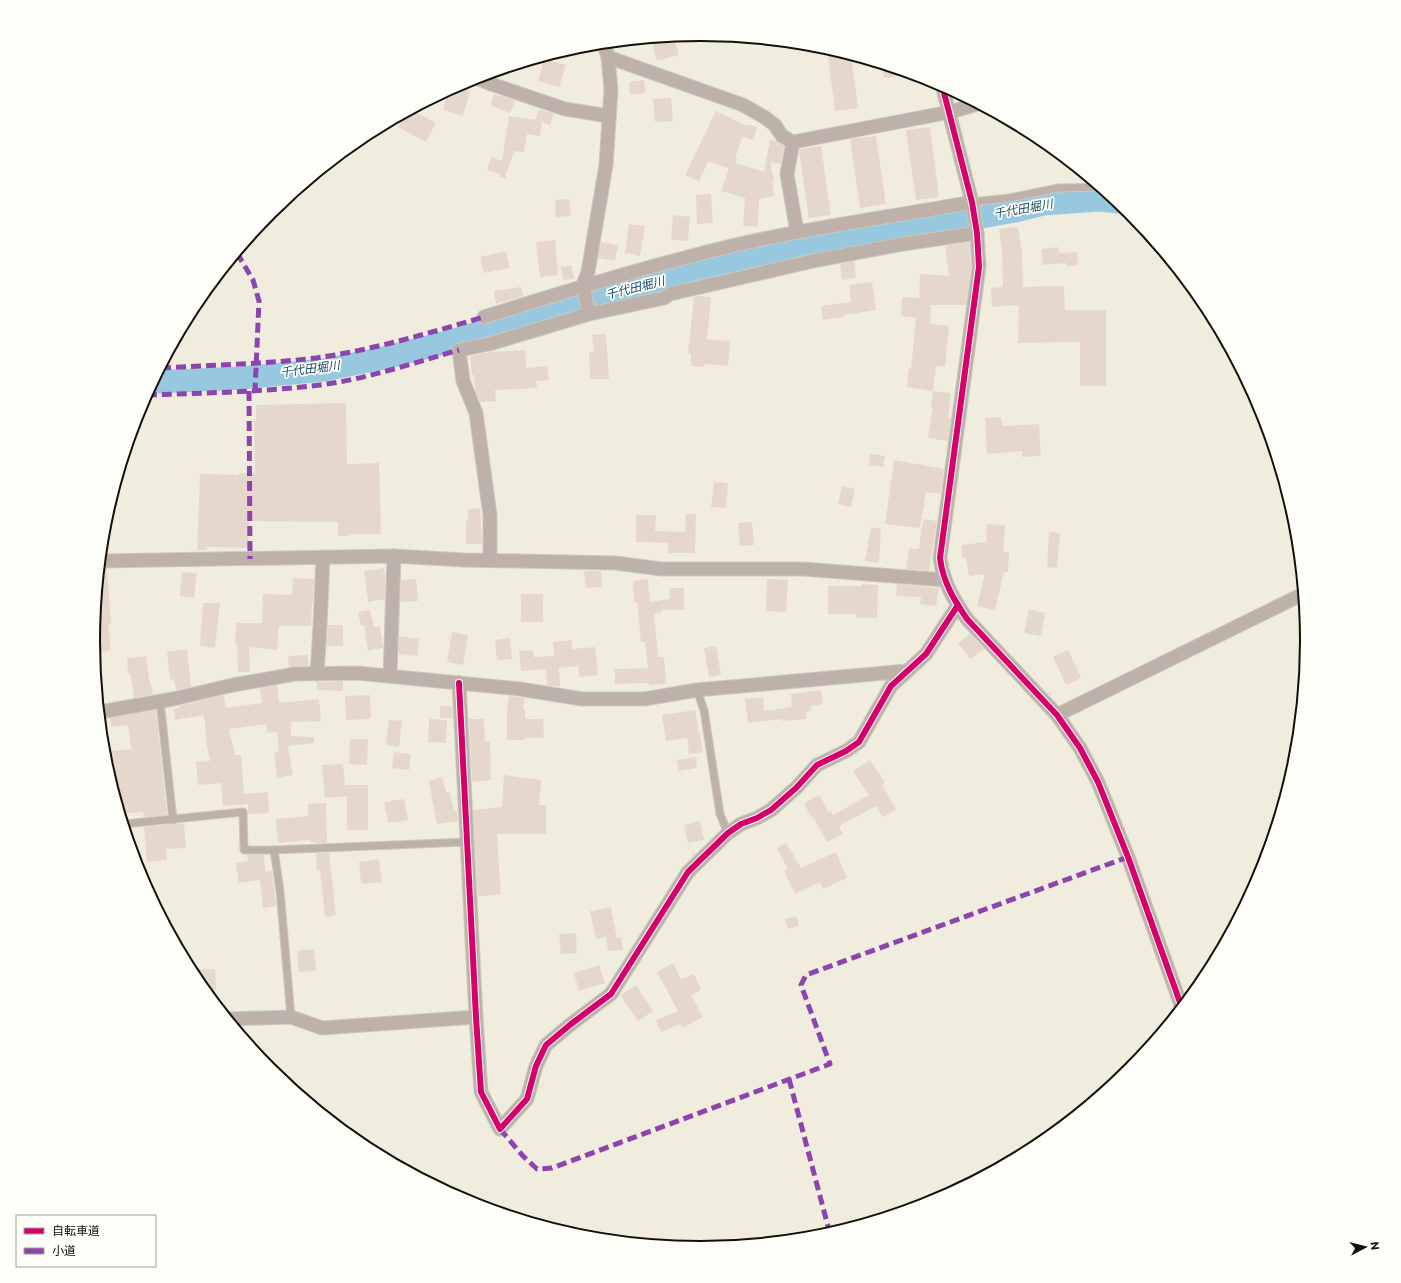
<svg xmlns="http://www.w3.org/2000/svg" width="1401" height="1283" font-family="Commissioner,'Noto Sans JP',sans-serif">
<defs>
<pattern id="water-waves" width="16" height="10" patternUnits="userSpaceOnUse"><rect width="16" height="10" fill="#98c8df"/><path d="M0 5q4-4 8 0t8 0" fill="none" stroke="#82abbe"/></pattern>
</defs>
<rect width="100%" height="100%" fill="#f0eddf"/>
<path fill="url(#water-waves)" d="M241,373V382L152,386L156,377Z"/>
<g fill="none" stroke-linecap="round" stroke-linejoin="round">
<path stroke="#98c8df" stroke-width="23" d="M154,382L241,378L324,370L388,357L448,342L583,301L712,268L844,240L899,232L1015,211L1043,204L1099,200L1119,202"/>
</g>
<g fill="#e6d7cc">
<path d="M674,37L679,55L657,61L651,39Z"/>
<path d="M827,48L851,55L858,108L835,111Z"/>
<path d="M544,59L566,65L559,87L538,81Z"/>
<path d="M882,65L893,68L911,74L884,78Z"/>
<path d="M644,80L646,93L630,95L629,82Z"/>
<path d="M455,87L470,91L463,116L443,110L448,91Z"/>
<path d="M494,94L515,100L510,113L490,105Z"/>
<path d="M671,98L673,121L655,122L653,99Z"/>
<path d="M539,109L554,114L550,125L542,122L540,136L527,134L524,152L514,151L505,178L499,177L500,174L487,170L491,157L502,161L509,116L537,120H535Z"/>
<path d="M412,110L436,123L426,142L398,127L405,114Z"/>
<path d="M716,111L747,126V124L757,127L753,140L742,137L735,159H737L736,163L764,172L770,140L776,141L784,146L781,164L770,162L774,180L772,181L774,196L759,199L758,227L743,226L745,198L721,191L729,168L708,162L699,181L685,175Z"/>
<path d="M930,127L939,197L916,200L906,130Z"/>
<path d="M876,136L886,204L860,208L850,139Z"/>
<path d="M821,146L831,215L809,218L799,151L800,149Z"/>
<path d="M711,194L713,223L697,224L696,195Z"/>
<path d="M569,199L571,216L556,217L555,200Z"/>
<path d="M673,215L690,217L688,241L671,240Z"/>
<path d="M629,224L645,226L640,256L625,253Z"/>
<path d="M1018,227L1021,249H1022L1023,287L1064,286L1065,310H1106V386H1080V342L1018,343L1019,306H1016V305L992,307L991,288L1003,287L1002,250L999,229Z"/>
<path d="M555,240L558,275L540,277L536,242Z"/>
<path d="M601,242L618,245L615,261L598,258Z"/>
<path d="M970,242L971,267L966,305H931L930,324L949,326L945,367L936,366L933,391L907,387L909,368L911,369L916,318L901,316L902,297L919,298L920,274L949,276L945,246Z"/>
<path d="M1058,247L1059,253L1077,252L1078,265L1066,266V263L1043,265L1041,249Z"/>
<path d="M506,251L510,268L484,273L480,257Z"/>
<path d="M854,261L856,278L842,280L840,264Z"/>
<path d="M571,265L574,278L564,280L561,267Z"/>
<path d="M872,282L876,310L844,315L845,317L823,320L821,306L851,302L849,285Z"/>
<path d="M521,287L523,296L496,304L494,291Z"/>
<path d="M698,296L711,297L707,339L730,341L728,366L704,364L703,367L691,366V353H688L694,297Z"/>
<path d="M606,334L609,379H590L589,352H594L592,335Z"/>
<path d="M525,350L526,368L547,366L549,380L536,381L537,388L495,390L496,401L480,402L475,390L474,375H472L470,356L490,352Z"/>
<path d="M933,391L951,393L948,418H951L948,441L928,438L933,407H931Z"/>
<path d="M346,403L347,464L379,463L381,534H349V536H338V522L249,521L248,548L207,547V550H197L200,474L239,475V473H255L254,421H256V405Z"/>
<path d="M1001,417L1002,426L1039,424L1041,456L1022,457V451L987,454L985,418Z"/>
<path d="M870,454L885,456L883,467L869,465Z"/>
<path d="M894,460L944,469L940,494L926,492L920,528L885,524Z"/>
<path d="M714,482L728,483L726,508L711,507Z"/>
<path d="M842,486L855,489L851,507L838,504Z"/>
<path d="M480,508L482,544H466V521H468V509Z"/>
<path d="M686,514H696L695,553H668V543L636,542V515H656L655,531L685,532Z"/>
<path d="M923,519L937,521L929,571L906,569L909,548L919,549Z"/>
<path d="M752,522L754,545L740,546L738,523Z"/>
<path d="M987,524L1005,525L1003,552H1009L1008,572H1004L995,610L977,606L985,574L969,576L966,557L963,558L961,545L986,542Z"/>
<path d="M871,527L881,529L879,563L865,561Z"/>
<path d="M1049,532L1060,533L1057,568L1047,567Z"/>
<path d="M384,568L385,580V599L368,602L364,571Z"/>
<path d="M100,569H107L111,624H108L111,650L94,653L93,641L94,628H98L96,612H99L98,589Z"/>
<path d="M584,571H601L602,587L586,588Z"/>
<path d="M182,572L197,573L194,598L180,596Z"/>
<path d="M293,578L314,579L313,603H312L311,626H279L277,650L249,647L250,672H238L237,644H235L236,623H262L263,594L292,595Z"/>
<path d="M416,579L418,601L400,602L401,580Z"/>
<path d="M648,579L650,602L669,599L670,588H684V610H662V612L654,614L658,657H664L666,684L649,685V683L615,684V669L648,668L645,642H641L637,602L634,603L633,581Z"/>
<path d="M767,579L788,580L786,612L766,611Z"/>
<path d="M862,584L878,585L877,618H856V614H828V586H862Z"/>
<path d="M897,584L939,588L936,606L920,604L921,597L896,596Z"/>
<rect x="521" y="594" width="22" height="28"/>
<path d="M203,603H220L215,648L200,646Z"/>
<path d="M1029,609L1045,613L1041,636L1024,633Z"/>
<path d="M370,610L374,627L380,626L383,648L368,651L364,625L361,626L358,612Z"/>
<path d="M328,625H343V646H327Z"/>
<path d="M452,632L468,635L463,665L447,662Z"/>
<path d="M970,634L984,649L970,659L958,643Z"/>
<path d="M399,636L419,639L417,656L399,654Z"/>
<path d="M510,638L512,659L497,660L495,640Z"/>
<path d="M572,640V649L595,647L598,675L579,677L578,666L559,668L560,686H552L547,685L546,669L521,671L519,651L533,650L534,657L554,656L553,642Z"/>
<path d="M716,646L721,675L709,677L704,648Z"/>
<path d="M187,649L191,687L176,690L174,679L170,680L167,652Z"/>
<path d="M1068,650L1081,678L1066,685L1053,657Z"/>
<path d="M308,655V666L289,667L288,656Z"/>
<path d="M146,656L150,684H151L153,694L134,698L130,673H128L127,658Z"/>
<path d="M343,681V691L317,690V682Z"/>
<path d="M277,685L279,703L319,699L321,721L291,722V736L314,737V743L288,746L293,775L277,778L274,753L279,752L277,732L267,733L266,724L229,729L235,755H241L244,794L268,792L269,813L248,814V804L223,806L221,783L198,785L196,762L210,761L207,745L204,715L175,720L174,709L179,708V706L224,695L226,708L262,703L260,688Z"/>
<path d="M821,690L823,704L811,706V711L806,712L807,719L782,721V719L748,723L745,699L763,697L764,711L792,707L791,694Z"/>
<path d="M370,695L371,719L346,720L345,696Z"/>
<path d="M509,696L525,698L523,709H525V719H543L544,738H525V740H507V711Z"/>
<path d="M440,706H452L453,718H440Z"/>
<path d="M156,710L167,815L144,817L143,812L121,814L114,789L111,767H107L104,752L131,749L128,725L111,727L110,718Z"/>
<path d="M695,710L699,734H700L703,752L689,754L687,738L666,741L662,715Z"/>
<path d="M429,719L447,720L446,743L428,742Z"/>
<path d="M469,719H484L485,742L490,741L491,780L472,782Z"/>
<path d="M389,720L402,721L399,747L386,745Z"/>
<path d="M350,739H368L367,765L349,764Z"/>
<path d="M394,752L411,754L409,770L392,768Z"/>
<path d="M696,757L697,768L679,771L677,760Z"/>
<path d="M870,760L885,782L882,785L896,810L883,817L876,806L839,826L843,834L827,842L813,816L811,817L804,803L819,795L829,813L831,811L833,815L869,795L853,771Z"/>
<path d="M343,764L345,785H368V830H347V796L325,798L322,765Z"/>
<path d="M504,775L541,780L539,805H546V834H497L501,895L478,896L473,810L502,807Z"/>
<path d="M442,777L446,792H450L454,811H457L458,821L437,824L429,781Z"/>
<path d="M404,799L408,820L388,823L384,802Z"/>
<path d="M326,803L327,843H315V842H311L310,840L278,843L276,819L308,816V804Z"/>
<path d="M700,821L704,840L688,843L684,825Z"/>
<path d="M184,823L186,848L166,849L167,860L147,862L144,827Z"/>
<path d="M786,843L801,868L836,852L847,878L823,889L820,882L795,894L784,871L788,869L777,848Z"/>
<path d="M316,853H329L336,915L325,917L320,870L317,871Z"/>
<path d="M247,855H264L265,872L272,871L276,906L263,908L260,880L239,883L236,863L248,861Z"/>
<path d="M379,859L382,882L361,884L359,862Z"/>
<path d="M611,907L617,938L621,937L623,950L608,951L606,937L596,939L590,911Z"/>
<path d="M796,916L799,926L788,929L785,919Z"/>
<path d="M576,933L577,953L561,954L559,934Z"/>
<path d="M314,949L316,971L299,972L297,951Z"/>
<path d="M673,963L681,979L694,974L701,990L691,995L703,1017L682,1028L680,1024L661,1032L656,1020L678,1011L657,972Z"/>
<path d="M599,965L605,983L579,991L574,973Z"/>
<path d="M199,969H215L216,990H204L199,984Z"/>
<path d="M636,985L653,1011L638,1021L620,995Z"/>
</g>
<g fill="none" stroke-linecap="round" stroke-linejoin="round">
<defs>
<g id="service">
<path d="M972,202L1009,198L1058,188L1100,187"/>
<path d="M697,690L704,710L720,814L728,833"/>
<path d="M160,701L173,820"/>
<path d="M124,824L243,812L244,850H274"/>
<path d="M291,1017L280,891L274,850L467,842"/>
</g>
<g id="minor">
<path d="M608,57L743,105L764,117L775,125L782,136L793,142"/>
<path d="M477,78L491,84L565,109L609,116"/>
<path d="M942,85L972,202L977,233L979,267L940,558C943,582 954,600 967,619L1057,715L1080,748L1098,782L1128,857L1182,1008"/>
<path d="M797,232L787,174L793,142L950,112L978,104"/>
<path d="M589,314L583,285L588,272L606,165L611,90L608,57L604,44"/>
<path d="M484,317C566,291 648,266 731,246C811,227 892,217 972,202"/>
<path d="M490,560V515L476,413L463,381L459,350L489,344L589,314L664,298L670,294L813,261L903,244L977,233"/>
<path d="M101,561L394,556L464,560L616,563L661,569H803L945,580"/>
<path d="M317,674L320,626L323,557"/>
<path d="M390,676L394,556"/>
<path d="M459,683L476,1017L481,1092L500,1129L527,1099L536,1066L546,1045L571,1024L611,994L688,872L728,833L741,824L757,818L771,810L796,788L817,765L846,751L859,742L891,686L926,654L958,605"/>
<path d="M100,712L173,699L233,685L295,674L357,673L520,689L582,699H644L697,690L907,671"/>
<path d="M1057,715L1303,594"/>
<path d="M228,1019L291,1017L322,1028L476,1017"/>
</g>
</defs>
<use href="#service" stroke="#cbc9be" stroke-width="9"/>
<use href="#minor" stroke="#cbc9be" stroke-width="15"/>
<use href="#service" stroke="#beb1a9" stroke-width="7"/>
<use href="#minor" stroke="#beb1a9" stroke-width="13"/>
<g stroke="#8e44ad" stroke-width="5" stroke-dasharray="10 5" stroke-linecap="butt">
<path d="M237,253L253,280L259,301L255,391"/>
<path d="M161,368C213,365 265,364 316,358C373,350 429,333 484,317"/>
<path d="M249,391L250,559"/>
<path d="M147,395C204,393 263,392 320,385C367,379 413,363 459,350"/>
<path d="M789,1079L830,1234"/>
<path d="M500,1129L523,1156L537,1169L552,1168L830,1064L801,985L806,975L1128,857"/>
</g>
<defs>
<g id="cycleway">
<path d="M942,85L972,202L977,233L979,267L940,558C943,582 954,600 967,619L1057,715L1080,748L1098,782L1128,857L1182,1008"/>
<path d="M459,683L476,1017L481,1092L500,1129L527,1099L536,1066L546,1045L571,1024L611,994L688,872L728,833L741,824L757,818L771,810L796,788L817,765L846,751L859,742L891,686L926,654L958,605"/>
</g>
</defs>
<use href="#cycleway" stroke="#fefef9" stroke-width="8"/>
<use href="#cycleway" stroke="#d6006c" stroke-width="6"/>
</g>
<g text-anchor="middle" stroke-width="3.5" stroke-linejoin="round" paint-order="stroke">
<g font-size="12" font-style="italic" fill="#154c67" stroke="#fefef9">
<text transform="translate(1023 209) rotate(-10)" y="4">千代田堀川</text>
<text transform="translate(635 288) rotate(-14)" y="4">千代田堀川</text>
<text transform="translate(310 369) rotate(-7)" y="4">千代田堀川</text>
</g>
</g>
<path d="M0 0H1401V1283H0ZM100 641a600 600 0 1 1 1200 0a600 600 0 1 1-1200 0Z" fill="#fefef9" fill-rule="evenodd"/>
<path fill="none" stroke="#121008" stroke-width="2" d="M100 641a600 600 0 1 1 1200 0a600 600 0 1 1-1200 0Z"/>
<rect x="16" y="1215" width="140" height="52" fill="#fefef9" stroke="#a09f99"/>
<rect x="24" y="1228" width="20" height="6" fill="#d6006c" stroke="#a09f99"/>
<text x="52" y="1235" font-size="12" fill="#121008">自転車道</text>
<rect x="24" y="1248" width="20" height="6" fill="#8e44ad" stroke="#a09f99"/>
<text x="52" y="1255" font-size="12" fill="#121008">小道</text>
<g transform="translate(1365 1247) rotate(83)" stroke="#fefef9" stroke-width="3" paint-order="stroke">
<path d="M0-3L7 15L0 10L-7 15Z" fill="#121008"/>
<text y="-6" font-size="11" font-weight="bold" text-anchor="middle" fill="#121008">N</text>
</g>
</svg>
